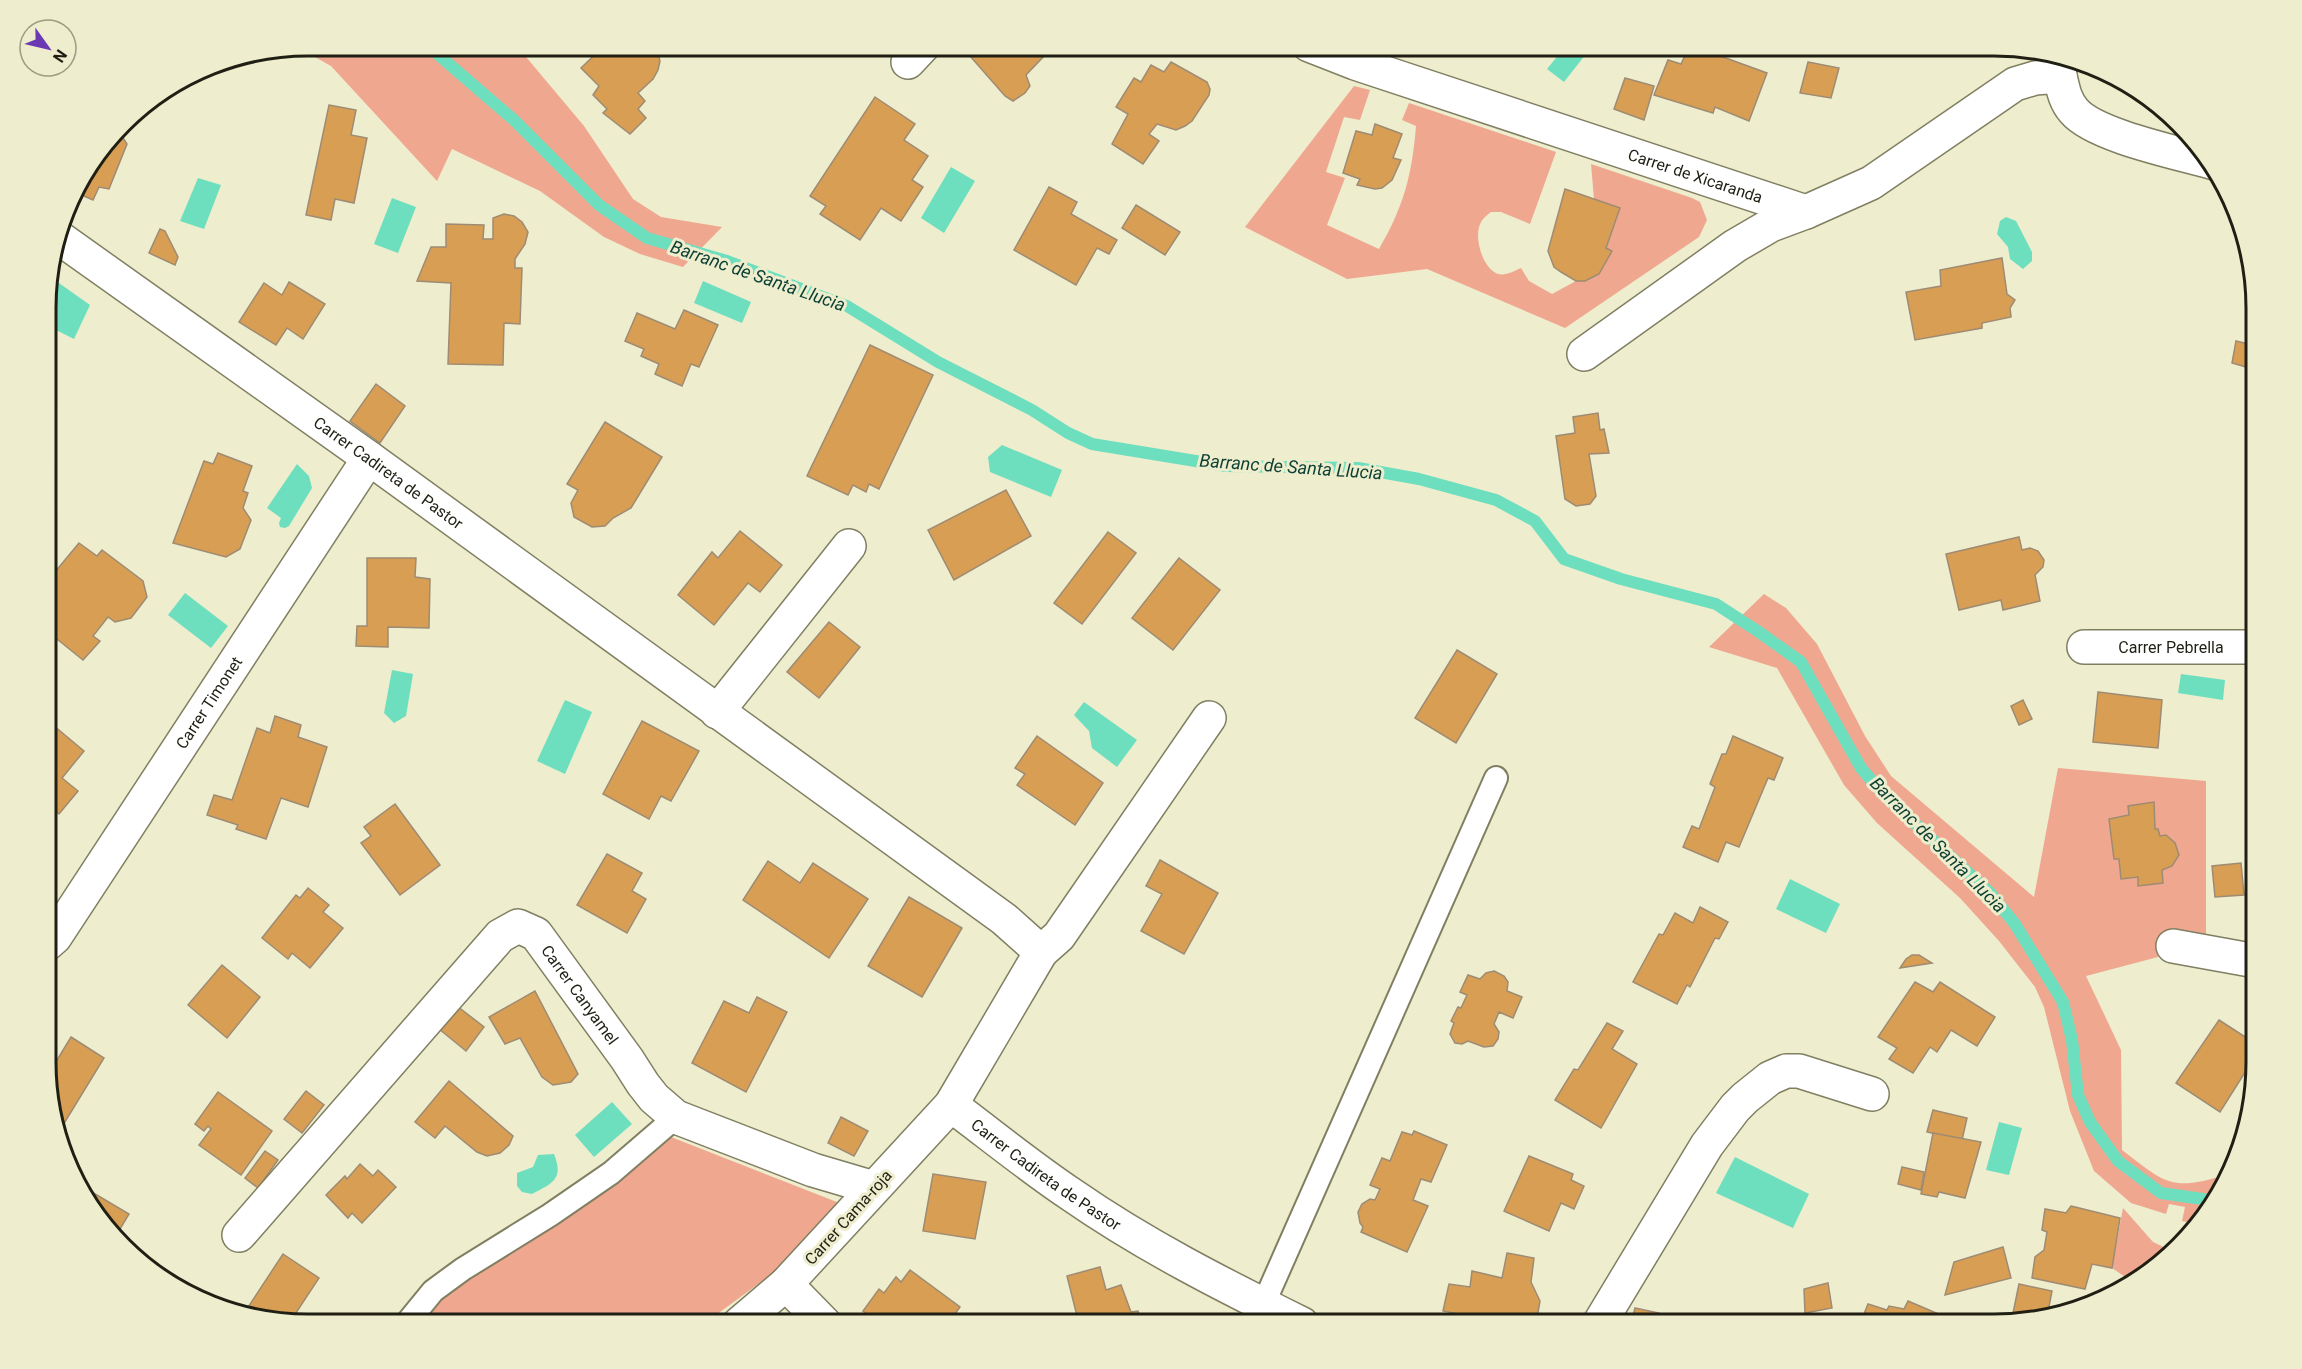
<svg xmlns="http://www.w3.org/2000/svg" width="2302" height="1369" font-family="Roboto,sans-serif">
<rect width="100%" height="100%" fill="#eeedcd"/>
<g fill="#efa790">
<path d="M307,45H516L584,126L633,199L661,217L722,227L683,267L640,254L604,237L540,191L452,149L437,181L331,66L297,47Z"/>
<path d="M1354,86L1370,90L1360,120L1344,117L1326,172L1345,178L1327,225L1379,249C1404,206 1412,175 1416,126L1402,120L1409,103L1556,152L1530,224L1501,212H1491C1487,215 1483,218 1481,222C1473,236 1482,268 1498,274C1506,276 1514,271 1521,268L1529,281L1552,294L1576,281L1599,273L1612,251L1606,248L1620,209L1594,199L1591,164L1692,198L1700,202L1707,220L1699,237L1565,328L1427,269L1347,279L1245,227Z"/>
<path d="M1764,594L1786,608L1817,644L1865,736L1891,776L2034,897L2058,768L2206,781V940L2168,929L2158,957L2086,976L2121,1050L2122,1150C2166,1184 2172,1192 2228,1174L2222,1193L2198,1224L2182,1221L2185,1207L2169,1204L2166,1214L2131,1203L2094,1171L2070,1111L2044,1007L2035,987L1999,941L1960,898L1877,823L1844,785L1777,668L1709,647Z"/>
<path d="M671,1137L842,1204L784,1265L720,1312L707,1324H418L444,1294Z"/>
<path d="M2123,1208L2153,1242L2174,1252L2134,1283L2112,1268Z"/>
</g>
<g fill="#6ddfbf">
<path d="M1554,45H1593L1564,82L1547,69L1560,53Z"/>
<path d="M951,167L975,181L944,233L921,218Z"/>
<path d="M198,178L221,185L204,229L180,221Z"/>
<path d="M392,198L416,207L398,253L374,244Z"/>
<path d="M2006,217L2016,221L2032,252V261L2023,269L2010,259L2008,247L1997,234L2000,221Z"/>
<path d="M49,276L90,305L74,339L56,330C51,314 42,293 49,276Z"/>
<path d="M703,281L751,302L742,323L694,303Z"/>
<path d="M1002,445L1062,470L1051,497L990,472L988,457Z"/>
<path d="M297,464L309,476L312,488L289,526L285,528L280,527L279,523L281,518L267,508Z"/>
<path d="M185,593L228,626L211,648L168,615Z"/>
<path d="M392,670L413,674L406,716L394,723L384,713Z"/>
<path d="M2181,674L2225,680L2223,700L2178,693Z"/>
<path d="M565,700L592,712L565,774L537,761Z"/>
<path d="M1084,702L1137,740L1117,767L1092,748L1089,731L1074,715Z"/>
<path d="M1790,879L1840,904L1826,933L1776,909Z"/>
<path d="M612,1102L632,1124L594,1157L575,1135Z"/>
<path d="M1999,1122L2022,1128L2009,1175L1986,1170Z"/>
<path d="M554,1154C564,1179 553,1183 532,1194L522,1192L517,1186V1173L533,1167L538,1155Z"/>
<path d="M1735,1157L1809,1194L1793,1228L1716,1193Z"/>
</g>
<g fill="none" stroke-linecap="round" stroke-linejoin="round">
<path stroke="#6ddfbf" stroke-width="12" d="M427,45L514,120L599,205L647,238L727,261L847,306L938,362L1032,410L1068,433L1092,444L1226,466L1358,468L1419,479L1496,500L1535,521L1564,559L1621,579L1716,604L1759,632L1801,662L1861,768L1884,795L1991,894L2015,924L2063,1002L2072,1040L2078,1095L2090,1122L2118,1161L2161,1193L2216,1201"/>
</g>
<g fill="#d89f54" stroke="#9e8b73" stroke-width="1.5">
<path d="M605,45H637L640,48L642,45H651L658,53L660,61L658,70L653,79L638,93L645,101L638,109L646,118L630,134L603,113L607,109L593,95L599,86L581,68Z"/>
<path d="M998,45H1041L1048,52L1026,75L1030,86L1025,93L1013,101L1005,96L970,56L975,51L993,50Z"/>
<path d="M1690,45L1767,73L1749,121L1715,107L1713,113L1654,95L1668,60L1681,64Z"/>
<path d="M1171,62L1207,82L1210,89L1209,95L1192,121L1185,126L1176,130L1157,124L1149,134L1159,141L1143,164L1112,144L1128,114L1116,107L1134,78L1141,82L1151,65L1164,72Z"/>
<path d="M1808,62L1839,68L1831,98L1800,93Z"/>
<path d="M1625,78L1654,86L1644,120L1614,109Z"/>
<path d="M875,97L915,124L904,140L928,156L912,180L923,187L901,221L881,208L860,240L820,214L826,206L810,196Z"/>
<path d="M329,105L356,110L351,135L367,138L354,203L335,199L331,220L306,215Z"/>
<path d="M1375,124L1402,134L1393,158L1401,160L1392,180L1382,188L1375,189L1357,185L1360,179L1343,173L1356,131L1372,135Z"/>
<path d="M116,133L122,136L127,144L109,189L99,187L93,200L72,191Z"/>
<path d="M1049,187L1077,202L1071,214L1117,240L1109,254L1097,248L1076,285L1014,250Z"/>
<path d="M1565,189L1620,208L1606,248L1612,251L1599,274L1585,281H1576L1561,272L1554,267L1548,251Z"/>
<path d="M1136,205L1180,232L1165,255L1122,228Z"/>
<path d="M504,214L514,216L522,222L528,232L525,244L515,259V268H522L520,324L504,323L503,365L448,364L451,283L417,281L431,247H446V224L484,225L483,239H493V218Z"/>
<path d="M160,229L165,231L178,257L175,265L149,253Z"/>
<path d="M2002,258L2007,294L2015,300L2010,308L2011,317L1982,323V328L1915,340L1906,292L1941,286L1940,270Z"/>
<path d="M289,282L325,304L303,339L287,328L276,345L239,322L264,283L282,295Z"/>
<path d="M47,301L56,330L47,343Z"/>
<path d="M684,310L718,325L699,367L691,364L682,386L655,374L659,364L641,356L644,349L625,341L637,313L675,329Z"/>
<path d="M2236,341L2253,345L2246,367L2232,363Z"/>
<path d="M870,345L933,375L879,489L869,484L866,492L853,485L848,495L807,476Z"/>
<path d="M376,384L405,406L380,443L350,421Z"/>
<path d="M1598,413L1600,430L1604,429L1609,453L1589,454L1596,496L1590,504L1576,506L1565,499L1556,436L1575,433L1573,417Z"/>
<path d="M605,422L662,457L631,508L613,518L605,526L592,527L574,517L571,503L578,490L567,484Z"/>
<path d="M218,453L252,466L243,491L248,493L243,508L251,520L240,549L226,557L173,543L204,461L213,464Z"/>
<path d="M1006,490L1031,536L954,580L928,530Z"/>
<path d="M740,531L782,565L760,592L748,583L714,625L678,595L712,552L718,558Z"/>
<path d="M1108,532L1136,553L1082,624L1054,603Z"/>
<path d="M2019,537L2022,550L2030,548L2038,551L2044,560L2043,567L2035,575L2040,601L2003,610L2001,600L1959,610L1946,554Z"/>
<path d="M79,543L97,556L102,550L143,581L147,597L131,618L115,622L108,617L93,636L100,641L83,660L47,631V591L54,582L50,578Z"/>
<path d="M367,558H416L415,577L430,579L429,628L388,627V647L356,646L357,626H367Z"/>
<path d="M1179,558L1220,590L1173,650L1132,618Z"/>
<path d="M829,622L860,647L819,698L787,672Z"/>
<path d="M1457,650L1497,674L1456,743L1415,718Z"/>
<path d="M2098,692L2162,700L2158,748L2093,742Z"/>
<path d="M2023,700L2032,719L2019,725L2011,706Z"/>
<path d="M275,716L301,725L298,737L327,747L308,807L281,798L266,839L236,829L238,825L207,815L214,795L232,800L257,728L270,733Z"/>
<path d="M47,720L84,751L62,778L78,791L59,814L47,804Z"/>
<path d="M642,721L699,751L671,801L661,796L649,819L603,794Z"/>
<path d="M1037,736L1103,783L1075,825L1017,785L1025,774L1015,768Z"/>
<path d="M1733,736L1783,758L1774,780L1768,778L1739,847L1726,842L1718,862L1683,847L1692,826L1699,829L1715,787L1710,784L1722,754H1726Z"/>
<path d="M2154,802L2155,829H2158L2160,836L2166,835L2175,843L2179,855L2172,866L2162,870L2163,883L2138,886V877L2121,879L2119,859H2114L2109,819L2129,815L2128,806Z"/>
<path d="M395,804L440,865L400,895L361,843L371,836L364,827Z"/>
<path d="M2256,829V869H2255L2251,830Z"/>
<path d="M607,854L642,873L632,891L646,899L627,933L577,905Z"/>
<path d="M1160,860L1218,893L1184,954L1141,931L1162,894L1146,886Z"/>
<path d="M768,861L800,883L813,863L868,899L829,958L743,900Z"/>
<path d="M2241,863L2244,895L2215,897L2212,866Z"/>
<path d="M308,888L329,905L323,912L343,928L310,968L292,953L288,959L262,938L296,895L300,898Z"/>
<path d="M909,897L962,928L922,997L868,966Z"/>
<path d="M1700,907L1728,922L1719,939L1715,938L1690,987L1687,985L1677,1004L1633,982L1659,934L1663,935L1675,913L1693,923Z"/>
<path d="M1912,955H1919L1932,963L1900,968L1906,959Z"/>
<path d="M222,965L260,997L227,1038L188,1005Z"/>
<path d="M1494,971L1504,976L1508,982L1507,991L1522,997L1513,1018L1499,1012L1494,1024L1499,1032L1498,1039L1493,1046L1484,1047L1468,1041L1462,1044L1455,1043L1450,1034L1454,1023L1451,1021L1458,1007L1461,1008L1467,995L1460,992L1468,975L1480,979L1486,973Z"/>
<path d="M1915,982L1933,992L1940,982L1995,1017L1977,1046L1951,1030L1937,1052L1930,1047L1913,1073L1889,1059L1897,1048L1878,1037Z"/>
<path d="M535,991L578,1074L571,1082L553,1085L542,1077L520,1038L505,1044L489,1017Z"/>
<path d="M757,997L787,1012L746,1092L692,1063L724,1001L749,1013Z"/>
<path d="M457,1006L484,1027L466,1051L439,1029Z"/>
<path d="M2219,1020L2256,1044V1055L2220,1112L2176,1083Z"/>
<path d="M1607,1023L1623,1031L1612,1049L1637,1064L1601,1128L1555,1100L1574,1069L1578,1070Z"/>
<path d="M71,1037L104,1058L60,1130L47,1096V1065L49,1062L54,1065Z"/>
<path d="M449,1081L513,1136L509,1145L500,1153L487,1156L477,1152L445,1126L435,1138L415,1122Z"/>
<path d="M306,1091L324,1105L302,1133L284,1119Z"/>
<path d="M218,1092L272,1131L241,1175L199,1145L211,1129L208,1126L204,1131L195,1124Z"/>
<path d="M1933,1110L1967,1118L1962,1140L1927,1132Z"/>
<path d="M841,1117L868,1131L854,1156L828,1143Z"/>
<path d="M1414,1131L1447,1145L1431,1182L1421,1179L1413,1200L1428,1206L1407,1252L1361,1232L1363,1227L1360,1223L1358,1212L1362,1204L1370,1199L1375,1200L1380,1189L1370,1185L1382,1158L1390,1161L1402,1132L1412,1135Z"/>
<path d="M1933,1133L1981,1142L1965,1198L1939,1192L1937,1197L1921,1194Z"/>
<path d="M265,1151L278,1160L258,1188L245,1178Z"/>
<path d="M1529,1156L1573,1174L1571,1180L1584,1186L1574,1209L1561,1203L1549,1231L1504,1211Z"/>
<path d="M360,1164L373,1176L378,1170L396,1187L362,1223L352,1213L348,1218L326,1195L345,1176L347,1179Z"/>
<path d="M1902,1167L1924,1172L1921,1190L1898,1184Z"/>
<path d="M933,1174L986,1182L975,1239L923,1231Z"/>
<path d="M85,1188L129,1214L117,1234L89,1207L83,1191Z"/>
<path d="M2071,1206L2120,1218L2112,1268L2092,1264L2085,1289L2032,1278L2035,1257L2044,1250L2047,1232L2042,1230L2045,1209L2066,1213Z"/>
<path d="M2003,1247L2011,1278L1945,1295L1954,1262Z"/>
<path d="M1507,1253L1534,1258L1531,1282L1540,1301L1536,1324H1462L1464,1315L1443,1311L1449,1284L1470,1287L1472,1271L1502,1278Z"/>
<path d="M283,1254L319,1278L290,1322L243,1315Z"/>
<path d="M1100,1267L1106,1290L1121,1285L1131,1312L1138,1311L1142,1324H1079L1067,1276Z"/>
<path d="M910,1270L960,1307L948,1324H881L863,1311L879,1289L884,1293L896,1277L901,1282Z"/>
<path d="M1828,1283L1832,1308L1805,1313L1804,1289Z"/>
<path d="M2019,1284L2052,1291L2048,1312L2023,1320L2012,1318Z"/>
<path d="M217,1299L241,1314L240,1315L213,1304Z"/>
<path d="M1908,1301L1950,1319L1948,1323L1860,1324L1868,1304L1887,1310L1889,1306L1904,1309Z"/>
<path d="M1635,1308L1659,1313L1658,1324H1631Z"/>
<path d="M1659,1317L1686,1324H1658Z"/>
</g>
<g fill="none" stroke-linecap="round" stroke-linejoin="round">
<defs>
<g id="service">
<path d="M1263,1305L1496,778"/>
<path d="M406,1324L433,1291L463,1269L550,1215L611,1173L676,1117"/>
</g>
<g id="minor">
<path id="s1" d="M1309,45L1355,63L1806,212L1871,183L2015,84L2035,78L2060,76"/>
<path d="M908,62L924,45"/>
<path d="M2060,76C2063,89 2065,101 2074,111C2095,136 2180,153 2214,163"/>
<path id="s2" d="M58,237L369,458L1004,919L1041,952L951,1105L786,1284L739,1324"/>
<path d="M1584,354L1735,246L1771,225L1806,212"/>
<path id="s3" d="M2084,647H2256"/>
<path d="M717,712L849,546"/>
<path id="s4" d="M47,944L55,937L369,458"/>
<path d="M2173,946L2256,961"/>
<path d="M1041,952L1059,936L1209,718"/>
<path id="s5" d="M951,1105C991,1135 1030,1167 1072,1195C1144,1245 1223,1285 1302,1324"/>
<path id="s6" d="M239,1235L500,936L518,926L536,934L627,1059L643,1084L654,1098L676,1117L813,1170L874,1188"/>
<path d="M786,1284L825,1324"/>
<path d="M1599,1324L1707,1145L1735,1108L1745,1098L1770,1078L1786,1071H1799L1872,1094"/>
</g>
</defs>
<use href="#service" stroke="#807f62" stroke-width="26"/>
<use href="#minor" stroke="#807f62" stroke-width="36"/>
<use href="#service" stroke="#fff" stroke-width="22"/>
<use href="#minor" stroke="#fff" stroke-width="33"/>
</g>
<g text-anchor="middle" stroke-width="6" stroke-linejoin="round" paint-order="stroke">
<g font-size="16" fill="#201f14" stroke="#eeedcd">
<text dy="6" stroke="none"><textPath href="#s1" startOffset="408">Carrer de Xicaranda</textPath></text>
<text dy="6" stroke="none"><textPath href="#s2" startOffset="406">Carrer Cadireta de Pastor</textPath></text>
<text dy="6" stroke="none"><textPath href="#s3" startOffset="87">Carrer Pebrella</textPath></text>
<text dy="6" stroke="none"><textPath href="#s4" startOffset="291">Carrer Timonet</textPath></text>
<text dy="6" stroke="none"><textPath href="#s6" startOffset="512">Carrer Canyamel</textPath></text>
<text dy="6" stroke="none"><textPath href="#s5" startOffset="118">Carrer Cadireta de Pastor</textPath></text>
<text transform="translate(848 1217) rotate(-48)" y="6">Carrer Cama-roja</text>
</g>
<g font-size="18" font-style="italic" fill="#0a3f33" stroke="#eeedcd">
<text transform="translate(758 276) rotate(19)" y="6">Barranc de Santa Llucia</text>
<text transform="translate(1291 467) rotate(4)" y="6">Barranc de Santa Llucia</text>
<text transform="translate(1938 845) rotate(45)" y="6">Barranc de Santa Llucia</text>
</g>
</g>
<path d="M0 0H2302V1369H0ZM308 56H1994A252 252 0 0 1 2246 308V1062A252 252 0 0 1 1994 1314H308A252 252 0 0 1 56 1062V308A252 252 0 0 1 308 56Z" fill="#eeedcd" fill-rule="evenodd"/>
<path fill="none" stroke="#201f14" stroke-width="3" d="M308 56H1994A252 252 0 0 1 2246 308V1062A252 252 0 0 1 1994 1314H308A252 252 0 0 1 56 1062V308A252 252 0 0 1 308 56Z"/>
<g transform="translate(48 48) rotate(124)"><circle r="28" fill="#eeedcd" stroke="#9c9b83" stroke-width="1.5"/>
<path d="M0-4.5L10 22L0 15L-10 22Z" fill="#6b3ab2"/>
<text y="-9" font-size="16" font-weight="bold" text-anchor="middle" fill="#201f14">N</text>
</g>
</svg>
